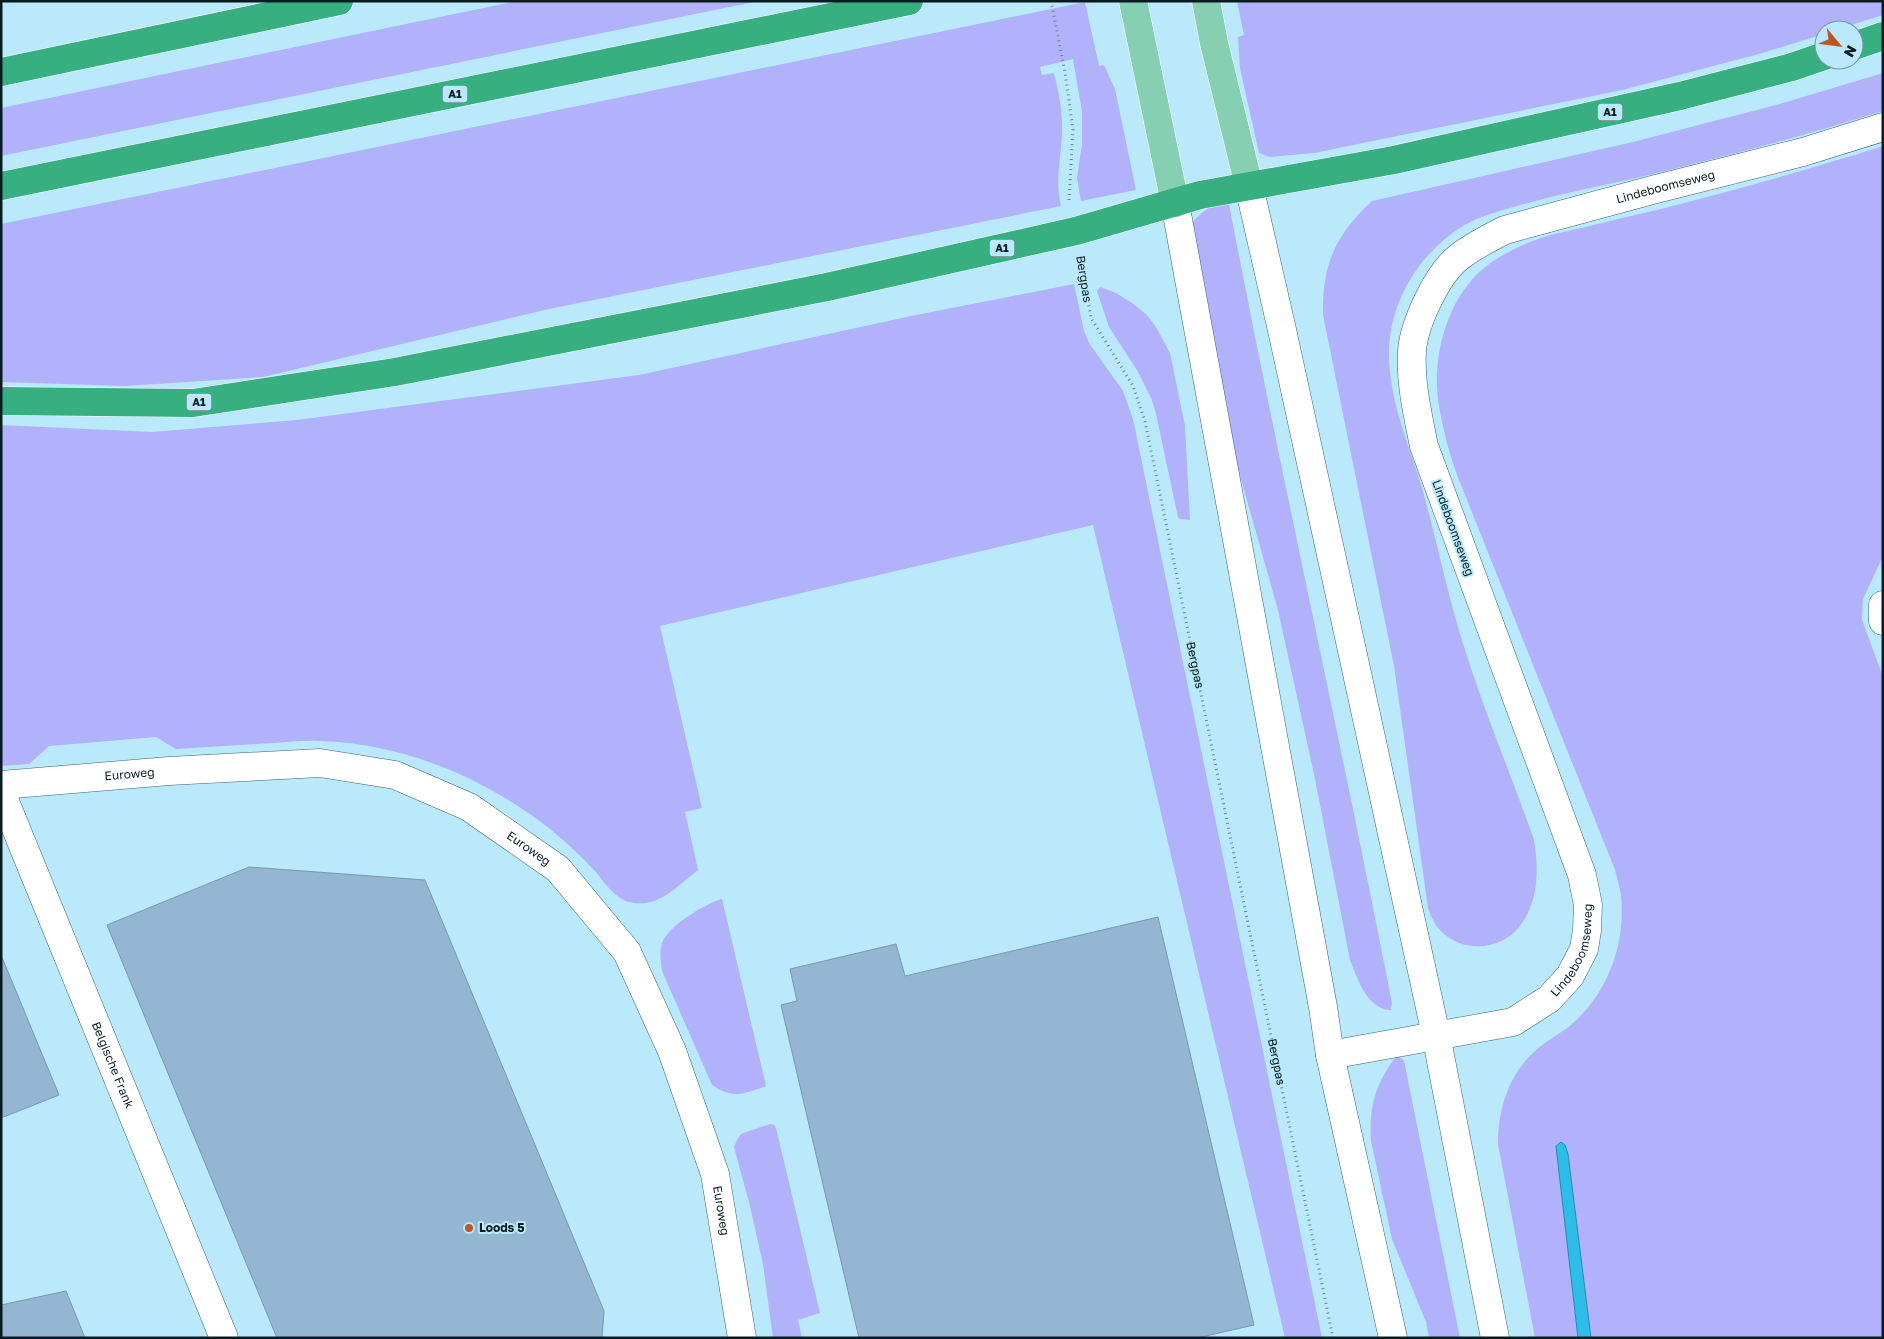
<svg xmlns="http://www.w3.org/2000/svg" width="1884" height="1339" font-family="'Golos Text',sans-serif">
<rect width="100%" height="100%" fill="#b9e9fb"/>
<g fill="#b1b2fb">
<path d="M517,1H759L1,156V108Z"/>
<path d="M1237,1H1883V15L1835,30H1824V34L1759,54L1622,90L1314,153L1270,157L1259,153L1240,68L1238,37L1244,35Z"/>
<path d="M1085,2L1099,66L1104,65L1115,89L1136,190L1081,201L1077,178L1082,144V112L1073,59L1040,67L1042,75L1054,73C1058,90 1062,107 1062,124C1063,152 1054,178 1061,206L549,309L263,377L125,386L1,382V224Z"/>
<path d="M1883,73V111C1800,137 1717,159 1632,179C1595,187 1557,195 1520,205C1500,211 1480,216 1463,226C1419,253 1389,302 1389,354C1389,401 1409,444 1422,488C1436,537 1446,588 1461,637C1482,706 1510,772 1534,840C1539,869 1539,903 1519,927C1500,951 1462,953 1441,931C1435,925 1431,917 1428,908L1394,666L1323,315C1322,265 1335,235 1372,201L1633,142L1776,105Z"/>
<path d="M1883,146V556L1863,599L1862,620L1883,677V1338H1591L1568,1154L1565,1145L1561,1142L1556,1146L1578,1338H1535L1498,1144C1498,1106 1510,1070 1541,1046C1551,1038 1563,1032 1572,1024C1608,993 1626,943 1621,896C1620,887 1617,878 1615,870L1457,475C1449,453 1443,430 1439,406C1431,360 1446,299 1484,268C1501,254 1523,244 1544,237C1556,233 1569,231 1581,228C1607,222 1634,215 1661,209C1736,190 1810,169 1883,146Z"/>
<path d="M1226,200L1229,204C1280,471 1340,736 1392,1003L1391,1010C1367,1010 1357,977 1350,960L1315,779L1278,610L1222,412L1192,222L1211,205Z"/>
<path d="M1074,284L1084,331L1089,343L1123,391L1133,419L1322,1338H1285L1093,525L660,626L702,808L685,812L698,870C676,887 656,911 626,901C611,895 602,878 591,867C574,849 555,832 534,817C473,773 396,743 320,741C305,740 289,742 274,743C242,745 209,747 176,749L156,737L49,746L29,764L1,766V425L152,432L297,420L448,400L639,375L916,315Z"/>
<path d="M1100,287L1116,293L1132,303L1147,315L1156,327L1170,353L1185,426L1190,520L1180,519L1178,517L1156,414L1152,400L1137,370L1109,327L1097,291Z"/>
<path d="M722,899L766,1086C744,1093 734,1100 712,1085L662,971C661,962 659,952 662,943C669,925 705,904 722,899Z"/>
<path d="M1399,1056L1404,1061L1460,1338H1429L1426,1322L1392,1239L1371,1141C1369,1107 1375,1085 1395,1058Z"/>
<path d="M770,1124L774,1125L776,1128L820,1313L798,1320L802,1338H773L763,1264L750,1206L734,1147L738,1138L741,1134Z"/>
</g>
<path fill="#2dbde8" stroke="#228cac" d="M1561,1142L1565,1145L1568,1154L1591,1338H1578L1556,1146Z"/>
<g fill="#94b6d2" stroke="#7798b4">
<path d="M249,867L425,880L604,1311L602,1338H277L107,925Z"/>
<path d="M1158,917L1254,1325L1197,1338H859L781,1005L797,1001L790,969L896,944L905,976Z"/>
<path d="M1,955L59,1095L1,1118Z"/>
<path d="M66,1291L85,1338H1V1305Z"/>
</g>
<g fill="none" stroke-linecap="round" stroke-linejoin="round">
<defs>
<g id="street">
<path d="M1883,605V621"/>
<path id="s2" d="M1,792L224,1338"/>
<path id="s3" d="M1330,1055L1513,1022L1549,999L1570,976L1584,949L1587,930L1588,905L1582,875L1424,446C1418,416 1410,383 1412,351C1414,324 1437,274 1459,257C1473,246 1489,238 1505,230L1656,189L1803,152L1883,127"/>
</g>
<g id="secondary">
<path d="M1249,186L1282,330L1436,1035L1495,1338"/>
<path d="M1175,203L1323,1007L1330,1055L1393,1338"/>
<path id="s4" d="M1,785L169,771L320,763L395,775L469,807L558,869L627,952L672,1051L715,1174L742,1338"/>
</g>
<g id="primary">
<path d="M1133,1L1175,203"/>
<path d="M1206,1L1214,43L1249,186"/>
</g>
<g id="highway">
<path d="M1854,46L1883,36"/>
<path d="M1,72L339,1"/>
<path d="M1,186L909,1"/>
<path d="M1,401L193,403L395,372L827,287L1076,231L1200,195L1394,160L1680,96L1792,67L1824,56"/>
</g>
</defs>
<use href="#street" stroke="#376373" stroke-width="29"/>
<use href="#secondary" stroke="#376373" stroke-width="29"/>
<use href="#primary" stroke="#fff" stroke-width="29"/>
<use href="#highway" stroke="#fff" stroke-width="29"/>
<g stroke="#688a97" stroke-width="3" stroke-dasharray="1 4" stroke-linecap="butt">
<path d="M1051,1L1065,72L1073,130L1069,201"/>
<path id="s1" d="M1081,261L1091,318L1133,386L1145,421L1333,1338"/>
</g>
<use href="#street" stroke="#fff" stroke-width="28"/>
<use href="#secondary" stroke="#fff" stroke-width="28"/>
<use href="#primary" stroke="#87cfb3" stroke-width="28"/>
<use href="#highway" stroke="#37af81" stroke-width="28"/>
</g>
<circle fill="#bc5627" stroke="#b9e9fb" stroke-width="2" cx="469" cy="1228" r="5"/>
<g text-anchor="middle" stroke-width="4" stroke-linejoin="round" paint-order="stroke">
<g fill="#b9e9fb" stroke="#3d5962" stroke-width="1">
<rect x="442.5" y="85.5" width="25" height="17" rx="4"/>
<rect x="1597.5" y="103.5" width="25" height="17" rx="4"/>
<rect x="989.5" y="239.5" width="25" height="17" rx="4"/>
<rect x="186.5" y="393.5" width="25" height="17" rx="4"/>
</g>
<g font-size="11" font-weight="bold" fill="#081b21">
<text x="455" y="98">A1</text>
<text x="1610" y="116">A1</text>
<text x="1002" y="252">A1</text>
<text x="199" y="406">A1</text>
</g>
<g font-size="12" fill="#081b21" stroke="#b9e9fb">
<text dy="4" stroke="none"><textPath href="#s3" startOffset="1245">Lindeboomseweg</textPath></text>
<text transform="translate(1084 279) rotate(81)" y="4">Bergpas</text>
<text transform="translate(1453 528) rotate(70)" y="4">Lindeboomseweg</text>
<text dy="4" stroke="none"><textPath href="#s1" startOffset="424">Bergpas</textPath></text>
<text dy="4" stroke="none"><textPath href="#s4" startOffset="129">Euroweg</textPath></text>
<text dy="4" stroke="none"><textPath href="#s4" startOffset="549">Euroweg</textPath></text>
<text dy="4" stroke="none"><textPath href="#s3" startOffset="285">Lindeboomseweg</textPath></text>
<text dy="4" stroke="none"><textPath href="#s1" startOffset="829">Bergpas</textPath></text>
<text dy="4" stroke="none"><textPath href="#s2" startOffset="295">Belgische Frank</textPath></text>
<text dy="4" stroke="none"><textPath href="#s4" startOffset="969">Euroweg</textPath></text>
</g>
<g font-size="12" font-weight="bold" fill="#081b21" stroke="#b9e9fb" text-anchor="start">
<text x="479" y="1232">Loods 5</text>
</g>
</g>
<rect width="1884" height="1339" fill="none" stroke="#081b21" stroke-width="5"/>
<g transform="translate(1839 45) rotate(119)"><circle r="24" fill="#b9e9fb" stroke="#7297a4"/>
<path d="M0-4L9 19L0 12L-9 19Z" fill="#bc5627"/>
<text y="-8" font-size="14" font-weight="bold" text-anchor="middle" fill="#081b21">N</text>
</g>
</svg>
